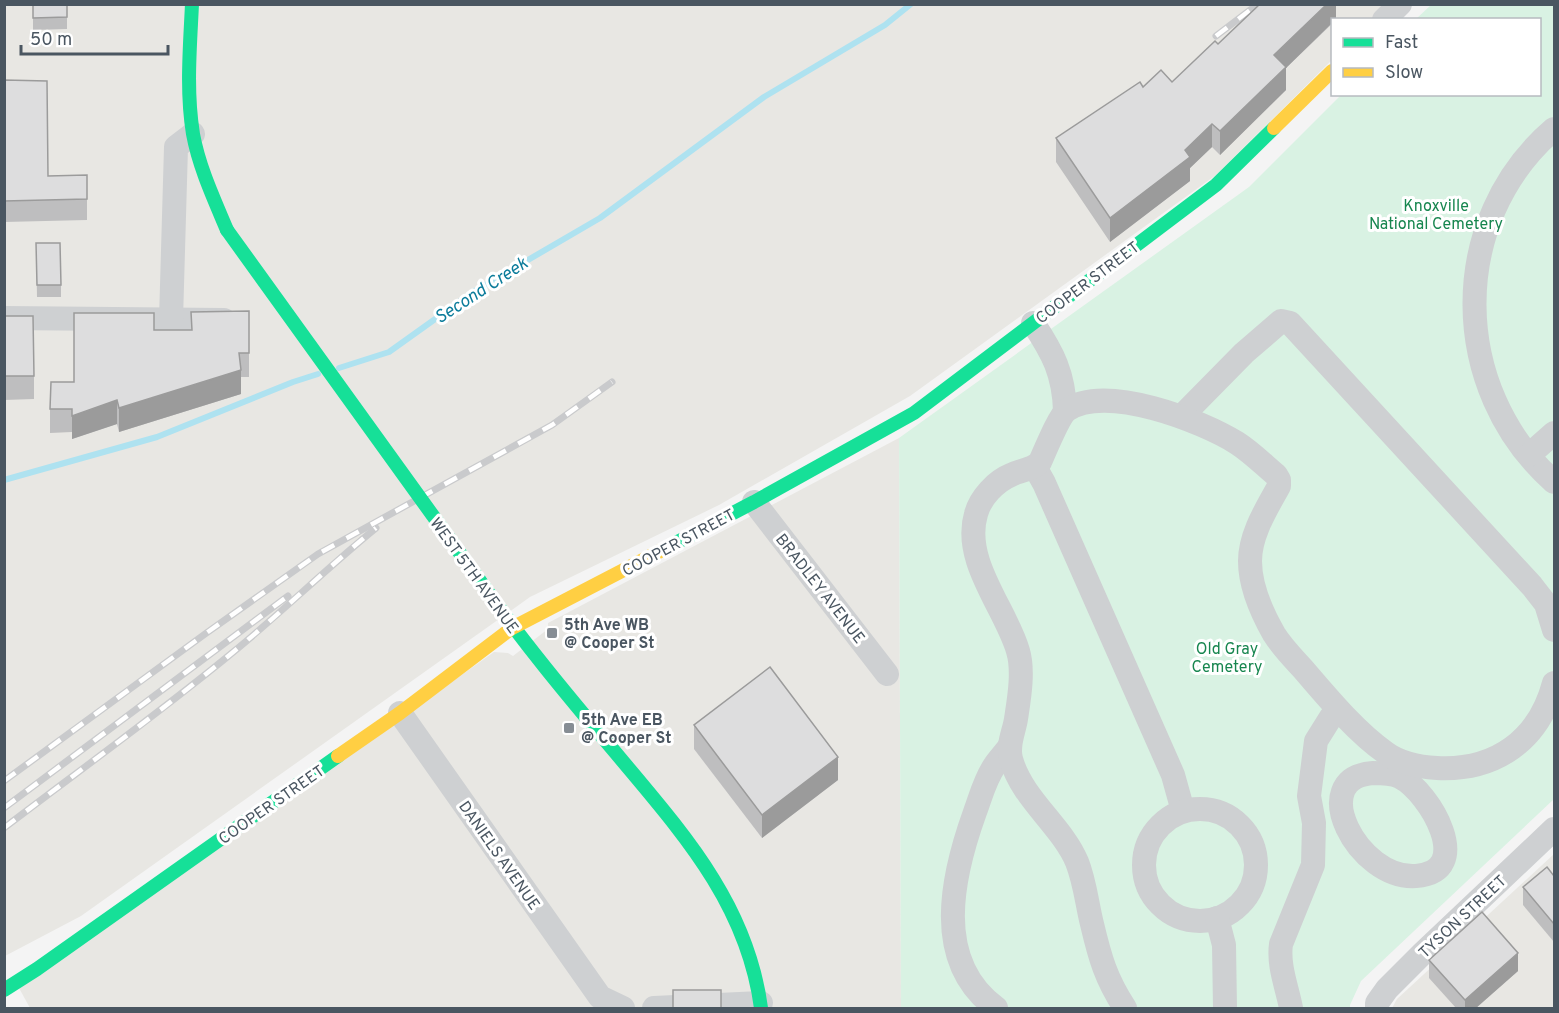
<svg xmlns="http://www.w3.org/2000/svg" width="1559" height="1013" font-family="Overpass,sans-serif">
<rect width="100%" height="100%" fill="#f4f4f4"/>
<g fill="#e8e7e3">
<path d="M5,5H1387L1372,19L1332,20V60L1216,175L910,396L719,505L530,597L81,916L5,956Z"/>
<path d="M899,438L901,1008H30L19,988L494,652L508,653L513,656L548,629V623Z"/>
<path d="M1554,854V1008H1392L1397,999Z"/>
</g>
<path fill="#d9f2e3" d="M1431,5H1554V799L1361,981L1350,1005V1008H901L899,438L1249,187L1341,95L1540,94V20L1416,19Z"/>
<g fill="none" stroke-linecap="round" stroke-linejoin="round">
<g stroke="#aee2f0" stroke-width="6">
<path d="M339,368L389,352L473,292L600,218L764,97L885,25L911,4"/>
<path d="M4,480L157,437L293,382L318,374"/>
</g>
<g stroke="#ced0d2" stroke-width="24">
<path d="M1384,20L1400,4"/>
<path d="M1554,129C1447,220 1449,389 1554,482"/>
<path d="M4,318L224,320"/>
<path d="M171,320L176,147L193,134"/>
<path d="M1033,323C1053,353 1064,374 1065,411"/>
<path d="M1182,416L1244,353L1281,321L1290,323L1532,586L1546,604L1554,630"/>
<path d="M1529,455L1554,433"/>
<path d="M1035,467L1044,483L1173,775L1183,811"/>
<path d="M754,502L887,674"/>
<path d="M400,713L600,997L623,1008"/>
<path d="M1373,773C1381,773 1392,773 1400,777C1430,792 1476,872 1416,876C1358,880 1305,778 1373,773Z"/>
<circle cx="1200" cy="865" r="56"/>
<path d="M1217,918L1224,945L1225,1008"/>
<path d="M654,1008L761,1003"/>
<path d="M996,1008C932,961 952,876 975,812C981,796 985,779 995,765C999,759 1005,753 1009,747"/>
<path d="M1125,1008C1106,979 1100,958 1092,924C1087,904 1085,882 1077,862C1062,826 1022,799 1011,759C1007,745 1014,732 1016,719C1019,699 1024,671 1018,651C1006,609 962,561 976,514C980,498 996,481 1011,475C1021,470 1032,470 1040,462C1045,451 1059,416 1067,410C1105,383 1202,421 1237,443C1251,452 1263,464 1276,475L1279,480V486C1267,508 1250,534 1250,561C1250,585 1262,613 1274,634C1282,647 1293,658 1303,669C1327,697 1356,732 1386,753C1401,764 1419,767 1437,768C1496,771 1539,740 1554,683"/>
<path d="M1291,1008C1287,987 1278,966 1281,944L1313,865L1314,823L1309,796L1316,741L1331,717L1339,711"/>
<path d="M1377,1008V1003L1387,989L1422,954L1554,829"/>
</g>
<g stroke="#16e098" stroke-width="14">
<path d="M192,4C190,47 186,91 193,134C199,167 214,199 227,230"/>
<path d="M668,547L754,502L914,413L1216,185L1274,128"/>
<path d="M480,581C522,641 568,696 615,752C680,830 747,902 761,1008"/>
<path d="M4,990L37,969L338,756"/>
</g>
<g stroke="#ffcf43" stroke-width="14">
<path d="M1274,128L1332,71"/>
<path d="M338,756L400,713L512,628L668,547"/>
</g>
<defs>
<g id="rail">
<path d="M1216,36L1258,4"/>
<path d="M4,781L205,634L318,554L552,425L612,382"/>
<path d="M4,808L288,596"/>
<path d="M4,828C80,770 158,714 232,653C281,613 327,568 376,528"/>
</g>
</defs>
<use href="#rail" stroke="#c9cacc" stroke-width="7"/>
<use href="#rail" stroke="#fff" stroke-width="4.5" stroke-dasharray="14" stroke-linecap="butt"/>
<path stroke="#16e098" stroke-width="14" d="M227,230L480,581"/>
</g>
<g fill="#bebebf">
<path d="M33,4H67V29L33,30Z"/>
<path d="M1336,4V20L1286,68V90L1220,155L1212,147L1190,168V181L1110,242L1056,162V138L1143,87L1172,82L1218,44Z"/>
<path d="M4,80L48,176L87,175V220L4,222Z"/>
<path d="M36,243L61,285V297H37Z"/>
<path d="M249,311V377H241V394L119,432L117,424L72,439V432L50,433V409L74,382L154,330H191Z"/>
<path d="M4,316L34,376V399L4,400Z"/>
<path d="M694,725L838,780L762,838L694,749Z"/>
<path d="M1554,876V942L1523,905V887Z"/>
<path d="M1429,960L1518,971L1476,1008H1456L1429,978Z"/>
</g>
<g fill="#9b9b9b">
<path d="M1327,4H1336V20H1332V23L1286,68V90L1220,155V131L1274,55Z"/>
<path d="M1212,124V147L1190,168V181L1110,242V218Z"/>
<path d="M241,370V394L119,432V408Z"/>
<path d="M117,400V424L72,439V416Z"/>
<path d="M838,757V780L762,838V815Z"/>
<path d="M1518,953V971L1476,1008H1465V1000Z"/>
</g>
<g fill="#ddddde" stroke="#9b9b9b" stroke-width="1.5">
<path d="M33,4H67V17L33,18Z"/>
<path d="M1260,4H1327L1274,55L1286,67L1220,131L1212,124L1185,150L1190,157L1110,218L1056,138L1140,82L1143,87L1161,70L1172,82L1215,41L1218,44Z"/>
<path d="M4,80L47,81L48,176L87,175V199L4,201Z"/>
<path d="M36,243H60L61,285H37Z"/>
<path d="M249,311V353H239L241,370L119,408L117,400L72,416V409H50L51,382H74V313H154V330H192L191,312Z"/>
<path d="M4,316H33L34,376H4Z"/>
<path d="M770,667L838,757L762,815L694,725Z"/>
<path d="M1547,867L1554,876V924L1523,887Z"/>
<path d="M1482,912L1518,953L1465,1000L1429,960Z"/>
<rect x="673" y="990" width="48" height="18"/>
</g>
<g fill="#868d94" stroke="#fff" stroke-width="2">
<rect x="546" y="627" width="12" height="12" rx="3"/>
<rect x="563" y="722" width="12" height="12" rx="3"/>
</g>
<g text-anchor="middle" stroke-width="6" stroke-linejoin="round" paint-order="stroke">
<g font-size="16" fill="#17864f" stroke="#fff">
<text x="1436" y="211">Knoxville<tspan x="1436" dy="18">National Cemetery</tspan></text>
<text x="1227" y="654">Old Gray<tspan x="1227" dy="18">Cemetery</tspan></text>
</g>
<g font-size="16" fill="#4a5661" stroke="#fff">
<text transform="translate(1087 282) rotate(-37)" y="6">COOPER STREET</text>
<text transform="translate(678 542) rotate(-28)" y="6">COOPER STREET</text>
<text transform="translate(475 575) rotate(54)" y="6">WEST 5TH AVENUE</text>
<text transform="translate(821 588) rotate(52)" y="6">BRADLEY AVENUE</text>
<text transform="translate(271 804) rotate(-35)" y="6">COOPER STREET</text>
<text transform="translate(500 855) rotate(55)" y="6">DANIELS AVENUE</text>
<text transform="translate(1462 916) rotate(-43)" y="6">TYSON STREET</text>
</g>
<g font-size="16" font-weight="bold" fill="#4a5661" stroke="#fff" text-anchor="start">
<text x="564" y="630">5th Ave WB<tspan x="564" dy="18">@ Cooper St</tspan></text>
<text x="581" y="725">5th Ave EB<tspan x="581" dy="18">@ Cooper St</tspan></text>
</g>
<g font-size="18" font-style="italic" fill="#0c7c9b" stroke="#fff">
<text transform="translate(481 290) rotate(-33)" y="6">Second Creek</text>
</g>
</g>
<rect width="1559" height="1013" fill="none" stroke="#4a5661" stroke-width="12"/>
<rect x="1331" y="18" width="210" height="78" fill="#ffffff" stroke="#b7bbc0" stroke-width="1.5"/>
<rect x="1343" y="38" width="30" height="9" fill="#16e098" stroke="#b7bbc0" stroke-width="1.5"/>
<text x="1385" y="48" font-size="18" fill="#4a5661">Fast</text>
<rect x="1343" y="68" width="30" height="9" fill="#ffcf43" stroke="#b7bbc0" stroke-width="1.5"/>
<text x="1385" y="78" font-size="18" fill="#4a5661">Slow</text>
<path d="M21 45v9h147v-9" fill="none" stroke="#4a5661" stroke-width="3"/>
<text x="30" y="45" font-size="18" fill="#4a5661" stroke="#ffffff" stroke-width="4.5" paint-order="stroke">50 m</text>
</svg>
